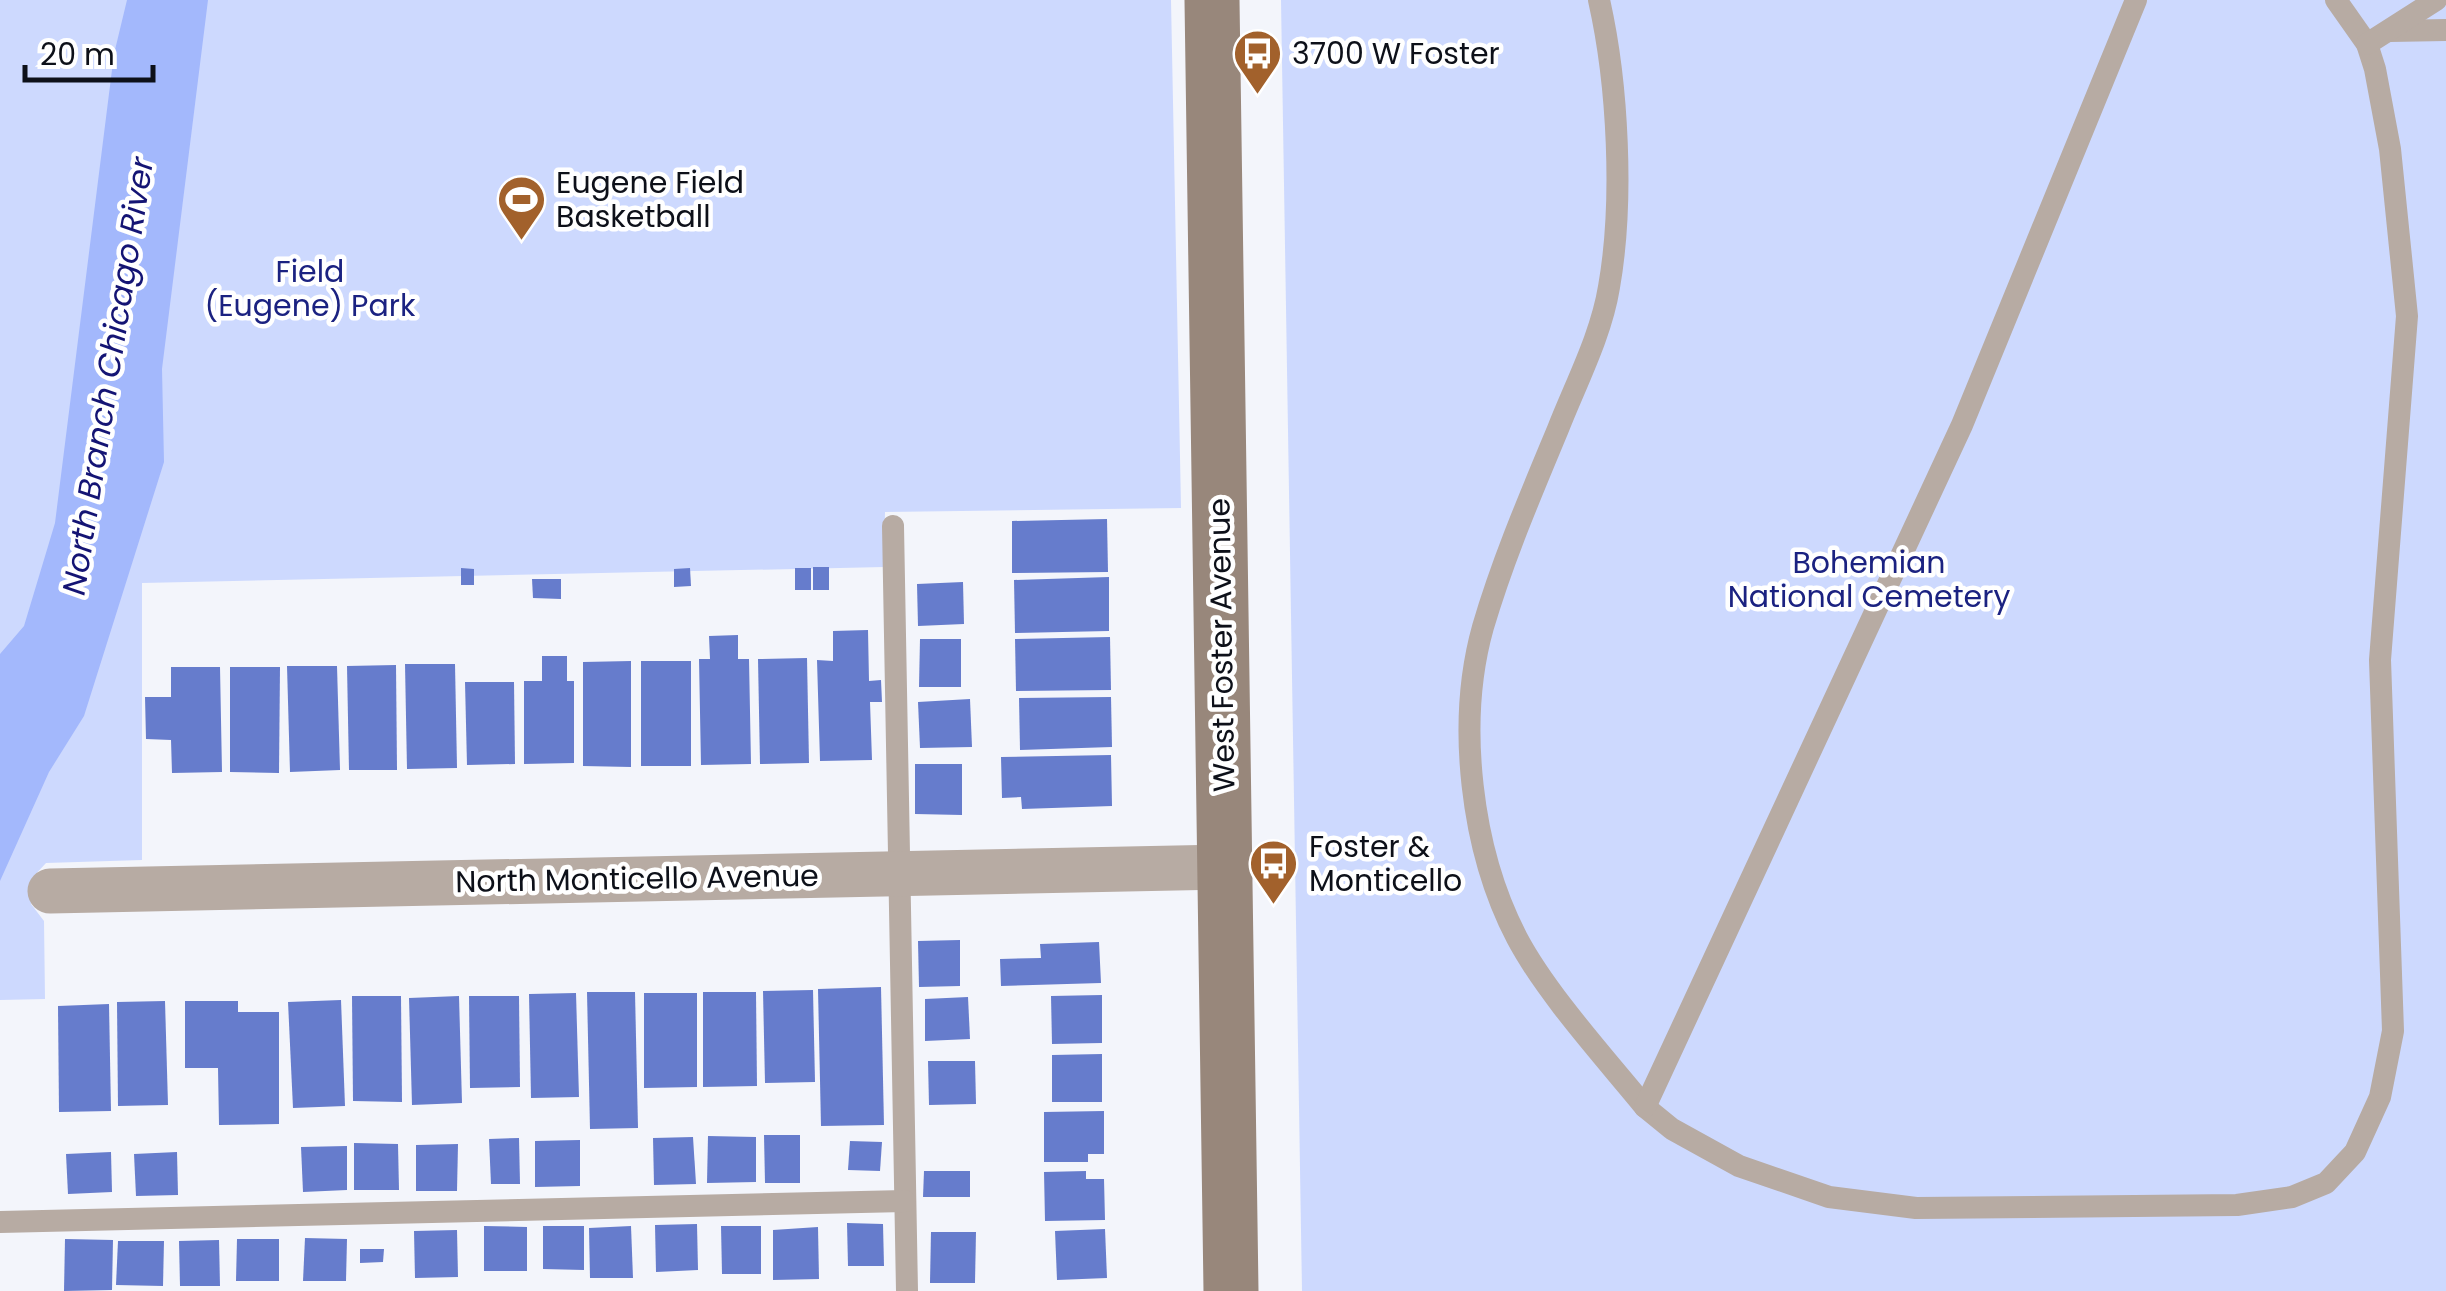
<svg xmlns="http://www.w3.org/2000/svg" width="2446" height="1291" font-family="Poppins,sans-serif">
<rect width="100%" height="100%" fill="#f3f5fb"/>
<g fill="#cdd9fe">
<path d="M0,0H1171L1181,508L885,512L884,567L142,583V860L46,863L33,877L31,904L44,921L45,999L0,1000Z"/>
<path d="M1281,0H2446V1291H1302Z"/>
</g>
<path fill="#a3b8fc" d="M127,0H208L162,369L164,462L84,716L49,772L0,881V654L24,626L55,523L114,54Z"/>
<g fill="#667ccc">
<path d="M1107,519L1108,572L1012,573V521Z"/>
<rect x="813" y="567" width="16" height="23"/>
<path d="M461,568L474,569V585H461Z"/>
<path d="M690,568L691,586L674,587V569Z"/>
<rect x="795" y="568" width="16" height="22"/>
<path d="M1109,577V631L1015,633L1014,580Z"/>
<path d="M532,579H561V599L533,598Z"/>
<path d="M963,582L964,624L918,626L917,584Z"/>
<path d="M868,630L869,681L881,680L882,702H870L872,760L820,761L817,660L833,661V631Z"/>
<path d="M738,635V659H749L751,764L701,765L699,659H710L709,636Z"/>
<path d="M1110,637L1111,690L1016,691L1015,639Z"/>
<path d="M920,639H961V687H919Z"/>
<path d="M542,656H567V681H574V763L524,764V681H542Z"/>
<path d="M807,658L809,763L760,764L758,659Z"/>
<path d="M631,661V767L583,766V662Z"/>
<rect x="641" y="661" width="50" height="105"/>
<path d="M405,664H455L457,768L407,769Z"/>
<path d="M396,665L397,770H349L347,666Z"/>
<path d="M287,666H337L340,770L290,772Z"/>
<path d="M171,667H220L222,772L172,773L171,740L146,739L145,697H171Z"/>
<path d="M230,667H280L279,773L230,772Z"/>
<path d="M465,682H514L515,764L467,765Z"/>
<path d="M1111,697L1112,747L1020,750L1019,698Z"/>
<path d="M970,699L972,747L920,748L918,702Z"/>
<path d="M1111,755L1112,806L1022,809L1021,797L1002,798L1001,757Z"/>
<path d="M915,764H962V815L915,814Z"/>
<path d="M960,940V986L919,987L918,941Z"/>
<path d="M1099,942L1101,983L1001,986L1000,959L1041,958L1040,944Z"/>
<path d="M881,987L884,1125L821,1126L818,989Z"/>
<path d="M813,990L815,1082L765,1083L763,991Z"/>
<path d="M587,992H635L638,1128L590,1129Z"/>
<path d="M703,992H756L757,1086L703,1087Z"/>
<path d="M576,993L579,1097L531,1098L529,994Z"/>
<path d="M644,993H697V1087L644,1088Z"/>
<path d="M1102,995V1043L1052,1044L1051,996Z"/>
<path d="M352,996H401L402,1102L353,1101Z"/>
<path d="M459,996L462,1103L412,1105L409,998Z"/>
<path d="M469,996H519L520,1087L470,1088Z"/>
<path d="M968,997L970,1039L925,1041V999Z"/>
<path d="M341,1000L345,1106L293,1108L288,1002Z"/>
<path d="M165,1001L168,1105L118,1106L117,1002Z"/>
<path d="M185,1001H238V1012H279V1124L219,1125L218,1068H185Z"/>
<path d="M109,1004L111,1111L59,1112L58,1006Z"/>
<path d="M1102,1054V1102H1052V1055Z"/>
<path d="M928,1061H975L976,1104L929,1105Z"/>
<path d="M1104,1111V1154H1088V1162H1044V1112Z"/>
<path d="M764,1135H800V1183H765Z"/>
<path d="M708,1136L756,1137V1182L707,1183Z"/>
<path d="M693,1137L696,1184L654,1185L653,1138Z"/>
<path d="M519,1138L520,1184H491L489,1139Z"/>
<path d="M580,1140V1186L535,1187V1141Z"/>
<path d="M850,1141L882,1142L880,1171L848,1170Z"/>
<path d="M354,1143L398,1144L399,1190H354Z"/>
<path d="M458,1144L457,1191H416V1145Z"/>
<path d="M347,1146V1190L303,1192L301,1147Z"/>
<path d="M111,1152L112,1192L68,1194L66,1154Z"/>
<path d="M177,1152L178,1195L136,1196L134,1154Z"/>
<path d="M924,1171H970V1197H923Z"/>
<path d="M1086,1171V1179H1104L1105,1220L1045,1221L1044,1172Z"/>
<path d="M847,1223L883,1224L884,1266H848Z"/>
<path d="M697,1224L698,1270L656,1272L655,1225Z"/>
<path d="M484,1226L527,1227V1271H484Z"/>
<path d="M543,1226H584V1270L543,1269Z"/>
<path d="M631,1226L633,1278H590L589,1228Z"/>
<path d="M721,1226H761V1274H722Z"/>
<path d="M818,1227L819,1279L773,1280V1230Z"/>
<path d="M1105,1229L1107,1278L1057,1280L1055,1231Z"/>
<path d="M457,1230L458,1277L415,1278L414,1231Z"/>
<path d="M931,1232H976L975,1283H930Z"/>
<path d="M305,1238L347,1239L346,1281H303Z"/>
<path d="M65,1239L113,1240L112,1290L64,1291Z"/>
<path d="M237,1239H279V1281H236Z"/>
<path d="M219,1240L220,1286H180L179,1241Z"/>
<path d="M118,1241H164L163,1286L116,1285Z"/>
<path d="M360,1249H384L383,1262L360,1263Z"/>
</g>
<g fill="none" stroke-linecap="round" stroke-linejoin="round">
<g stroke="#b7aba3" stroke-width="22">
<path d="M1599,0C1618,84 1624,202 1609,287C1601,336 1576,383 1558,429C1531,494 1503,559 1483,627C1456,723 1471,850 1517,938C1546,993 1605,1058 1645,1107L1672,1129L1739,1166L1829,1197L1916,1208L2237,1205L2292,1197L2326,1183L2355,1152L2380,1097L2393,1031L2380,660L2407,316L2390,149L2375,69L2367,44L2336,0"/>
<path d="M2390,31L2446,30"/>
<path d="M2367,44L2436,0"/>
<path d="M893,526L907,1291"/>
<path d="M1645,1107L1962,425L2136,0"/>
<path d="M0,1222L905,1201"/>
</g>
<path stroke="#b7aba3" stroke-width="45" d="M50,891L1225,867"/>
<path stroke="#98877b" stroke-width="55" d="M1212,0L1231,1291"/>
</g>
<defs>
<symbol id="bus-pin" viewBox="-11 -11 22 30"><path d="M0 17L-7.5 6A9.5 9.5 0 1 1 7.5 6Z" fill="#a2612c" stroke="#fff"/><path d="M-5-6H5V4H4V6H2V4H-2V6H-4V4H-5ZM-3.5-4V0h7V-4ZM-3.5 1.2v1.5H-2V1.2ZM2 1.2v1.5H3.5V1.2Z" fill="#fff"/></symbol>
<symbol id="stadium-pin" viewBox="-11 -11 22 30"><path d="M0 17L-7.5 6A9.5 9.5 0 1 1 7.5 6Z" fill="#a2612c" stroke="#fff"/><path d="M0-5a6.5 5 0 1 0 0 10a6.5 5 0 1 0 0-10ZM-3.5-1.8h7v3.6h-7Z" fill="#fff"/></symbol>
</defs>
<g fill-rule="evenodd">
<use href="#bus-pin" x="1230" y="26" width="55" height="75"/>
<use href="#stadium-pin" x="494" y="172" width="55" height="75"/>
<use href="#bus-pin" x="1246" y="836" width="55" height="75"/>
</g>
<g text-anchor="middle" stroke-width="9" stroke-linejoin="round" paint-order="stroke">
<g font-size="30" fill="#0d1019" stroke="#fff" text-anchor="start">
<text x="1292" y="64">3700 W Foster</text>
<text x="556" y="193">Eugene Field<tspan x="556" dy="34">Basketball</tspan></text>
<text x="1309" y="857">Foster &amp;<tspan x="1309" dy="34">Monticello</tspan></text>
</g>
<g font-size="30" fill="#1b2281" stroke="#fff">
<text x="310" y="282">Field<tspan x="310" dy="34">(Eugene) Park</tspan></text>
<text x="1869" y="573">Bohemian<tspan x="1869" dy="34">National Cemetery</tspan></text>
</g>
<g font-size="30" fill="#0d1019" stroke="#fff">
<text transform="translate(1222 645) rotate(-91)" y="10">West Foster Avenue</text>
<text transform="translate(637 879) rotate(-1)" y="10">North Monticello Avenue</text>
</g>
<g font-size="32" font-style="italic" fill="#141474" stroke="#fff">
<text transform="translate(108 376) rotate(-81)" y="11">North Branch Chicago River</text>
</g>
</g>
<path d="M25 65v15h128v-15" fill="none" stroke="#0d1019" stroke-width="5"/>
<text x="40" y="65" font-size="30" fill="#0d1019" stroke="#ffffff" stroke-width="8" paint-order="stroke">20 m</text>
</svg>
